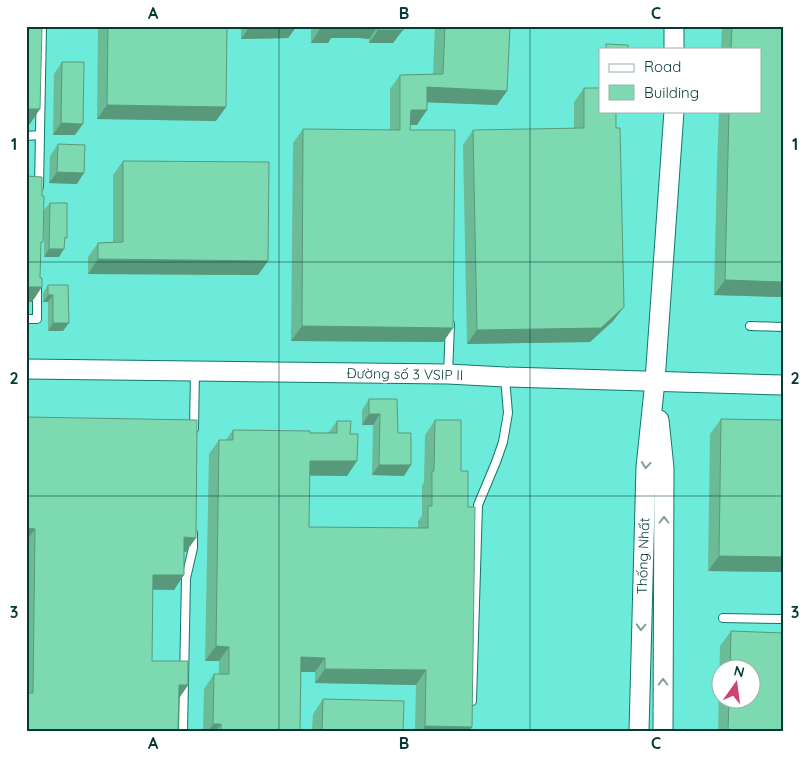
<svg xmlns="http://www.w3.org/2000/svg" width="809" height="757" font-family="Quicksand,sans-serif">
<rect width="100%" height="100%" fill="#86f8e8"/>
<path fill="#6cebdb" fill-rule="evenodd" d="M26,26H783V731H26ZM600,49H760V111H600ZM722,670H752V700H722Z"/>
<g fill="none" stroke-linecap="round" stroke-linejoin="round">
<defs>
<g id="service">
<path d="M26,136L40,135"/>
<path d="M39,187L42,26"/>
<path d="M26,319H37V286"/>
<path d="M750,326L783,327"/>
<path d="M448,374L450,324"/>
<path d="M194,429L195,371"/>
<path d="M723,618L783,619"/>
<path d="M472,701L478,505L496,462L503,442L508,413L505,378"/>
<path d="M183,731L186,578L193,548V533"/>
</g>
<g id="tertiary">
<path d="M674,26V49"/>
<path d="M26,369L448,374L505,377L783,385"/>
<path d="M659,420L664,468L663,731"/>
<path d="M639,731L646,467L655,381L674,111"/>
</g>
</defs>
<use href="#service" stroke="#12766b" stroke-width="10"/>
<use href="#tertiary" stroke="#12766b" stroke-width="21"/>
<use href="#service" stroke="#fff" stroke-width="8"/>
<use href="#tertiary" stroke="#fff" stroke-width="19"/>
</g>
<g fill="#6cbb97" fill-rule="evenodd">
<path d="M98,26H227L216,121L97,119Z"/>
<path d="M241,26H297L288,38L241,39Z"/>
<path d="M311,26H403L393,43H369V39L360,38H331L328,43H311Z"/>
<path d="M435,26H510L507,91L497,105L427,102L417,125H411L410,130L453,328L443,342L291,341L293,143L303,129L390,130V89L400,75L433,74Z"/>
<path d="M722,26H783V297L714,295L717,168L719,111H760V49H721Z"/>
<path d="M62,62L75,135H53L54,74Z"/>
<path d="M584,88L613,321L590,342L467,344L463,145L473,130L574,129V102Z"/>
<path d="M58,144L77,184L49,183L50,156Z"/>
<path d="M123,161L268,261L258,275L88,274V257L98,243L113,242V175Z"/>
<path d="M50,203L65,240L59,257H44V210Z"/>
<path d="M48,285H68L63,331H48V302H43V293Z"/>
<path d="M369,399L398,433L404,476L372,475L373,425H362V410Z"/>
<path d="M26,417L186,552H184L174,590H153L152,661L188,685L178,699L26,731Z"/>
<path d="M721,419L783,420V572L708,571L710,434Z"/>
<path d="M435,420L461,471L472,727L469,731H415L416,685L315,683V672H301L300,731H203L204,689L214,674H219V661H205L209,454L219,440H226L233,430L328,433L337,421L347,476H309V527L418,528V521L422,516V486L424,482L425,435Z"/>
<path d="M731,631L783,633V731H718L720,646ZM722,670H752V700H722Z"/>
<path d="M323,699L403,731H312L313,714Z"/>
</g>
<g fill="#58997b">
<path d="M250,26H297L288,38L241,39Z"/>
<path d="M336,26H378L369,39L360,38H331L328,43H311L320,29Z"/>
<path d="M553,26H574L572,28Z"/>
<path d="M378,30H403L393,43H369Z"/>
<path d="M427,87L507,91L497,105L417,102Z"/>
<path d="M107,105L226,107L216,121L97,119Z"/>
<path d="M26,109H40L30,124H26Z"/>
<path d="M411,110H427L417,125H400Z"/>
<path d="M61,123L83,124L75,135H53Z"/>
<path d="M57,172L84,173L77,184L49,183Z"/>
<path d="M49,249H64L59,257H44Z"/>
<path d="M98,259L268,261L258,275L88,274Z"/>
<path d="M725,280L783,282V297L714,295Z"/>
<path d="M26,287H42L32,302H26Z"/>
<path d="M48,295H53L48,302H43Z"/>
<path d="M624,307L613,321L590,342L467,344L477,330Z"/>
<path d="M53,323H69L63,331H48Z"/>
<path d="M302,326L453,328L443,342L291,341Z"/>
<path d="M369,414H380L373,425H362Z"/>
<path d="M310,461H357L347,476L299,475Z"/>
<path d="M379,465H411L404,476L372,475Z"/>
<path d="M26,528L35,529L26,541Z"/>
<path d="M184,537L196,538L186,552H174Z"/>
<path d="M719,556L783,557V572L708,571Z"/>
<path d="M153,575H184L174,590L143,589Z"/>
<path d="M216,646L229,647L219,661H205Z"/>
<path d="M301,657L325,658L315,672H291Z"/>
<path d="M325,669L426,670L416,685L315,683Z"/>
<path d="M179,685H188L178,700Z"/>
<path d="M213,724H221L216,731H208Z"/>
<path d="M425,726L472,727L469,731H422Z"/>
</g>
<g fill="#7ddab0" stroke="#58997b">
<path d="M26,26H42L40,109H26Z"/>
<path d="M108,26H227L226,107L107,105Z"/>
<rect x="320" y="26" width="17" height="3"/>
<rect x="378" y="26" width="25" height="4"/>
<path d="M445,26H510L507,91L427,87V110H411L410,130H455L453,328L302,326L303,129L400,130V75L443,74Z"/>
<path d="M732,26H783V282L725,280L729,111H760V49H731Z"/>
<path d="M606,44L628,45V49H606Z"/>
<path d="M62,62H84L83,124L61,123Z"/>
<path d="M584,88H600V111H616V128H620L624,307L601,328L477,330L473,130L584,128Z"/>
<path d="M58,144L85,145L84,173L57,172Z"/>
<path d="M123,161L269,162L268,261L98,259V243L123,242Z"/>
<path d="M26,176L42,177V196H44L43,242H41L40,278H42V287H26Z"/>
<path d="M50,203H67V238L65,237L64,249H49Z"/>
<path d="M48,285H68L69,323H53V295H48Z"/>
<path d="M369,399H397L398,433H411V465H379L380,414H369Z"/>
<path d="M26,417L197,420L196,538L184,537V575H153L152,661H188V685H179L178,731H26V693H33L35,529L26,528Z"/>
<path d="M721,419L783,420V557L719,556Z"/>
<path d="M435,420H461V471H468V507H475L472,727L425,726L426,670L325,669V658L301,657L300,731H221V724H213L214,674H229V647L216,646L219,440H233V430L310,431V433H337V421H351L350,434H358L357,461H310L309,527L428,528V506H432V471H434Z"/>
<path d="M731,631L783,633V731H728L729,700H752V670H730Z"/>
<path d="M323,699L404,701L403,731H322Z"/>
</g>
<defs><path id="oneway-chevron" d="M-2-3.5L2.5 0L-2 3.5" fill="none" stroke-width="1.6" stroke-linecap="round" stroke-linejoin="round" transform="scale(1.25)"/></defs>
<g stroke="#829d9a">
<use href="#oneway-chevron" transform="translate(646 465) rotate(95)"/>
<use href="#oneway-chevron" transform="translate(664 520) rotate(-90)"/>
<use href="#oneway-chevron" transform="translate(641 627) rotate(92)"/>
<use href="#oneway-chevron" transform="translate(663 682) rotate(-90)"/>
</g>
<path fill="none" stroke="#043b35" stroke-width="1" stroke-opacity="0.55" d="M279,26V731M530,26V731M26,262H783M26,496H783"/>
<g text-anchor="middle" stroke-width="4" stroke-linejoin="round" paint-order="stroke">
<g font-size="14" fill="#043b35" stroke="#fff">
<text transform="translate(405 374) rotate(1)" y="5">Đường số 3 VSIP II</text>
<text transform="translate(643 556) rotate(-88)" y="5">Thống Nhất</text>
</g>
</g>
<rect width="809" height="757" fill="none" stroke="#ffffff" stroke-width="55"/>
<rect x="599" y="48" width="162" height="65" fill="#ffffff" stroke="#9bb1ae"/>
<rect x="609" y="64" width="25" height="8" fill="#ffffff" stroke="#9bb1ae"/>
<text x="644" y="72" font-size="15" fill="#043b35">Road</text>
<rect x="609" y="85" width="25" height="15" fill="#7ddab0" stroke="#9bb1ae"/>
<text x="644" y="98" font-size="15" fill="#043b35">Building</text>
<g transform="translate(736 684) rotate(14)"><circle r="24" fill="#ffffff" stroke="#9bb1ae"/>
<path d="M0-4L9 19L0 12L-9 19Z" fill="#cf4373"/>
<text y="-8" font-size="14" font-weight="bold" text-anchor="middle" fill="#043b35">N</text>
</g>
<rect x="28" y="28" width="754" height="702" fill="none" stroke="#043b35" stroke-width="2"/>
<g font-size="16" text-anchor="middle" font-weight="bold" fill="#043b35">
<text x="153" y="19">A</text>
<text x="404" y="19">B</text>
<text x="656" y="19">C</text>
<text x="14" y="150">1</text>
<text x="795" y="150">1</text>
<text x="14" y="384">2</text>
<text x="795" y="384">2</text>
<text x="14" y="618">3</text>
<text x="795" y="618">3</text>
<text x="153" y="749">A</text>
<text x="404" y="749">B</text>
<text x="656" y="749">C</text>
</g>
</svg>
